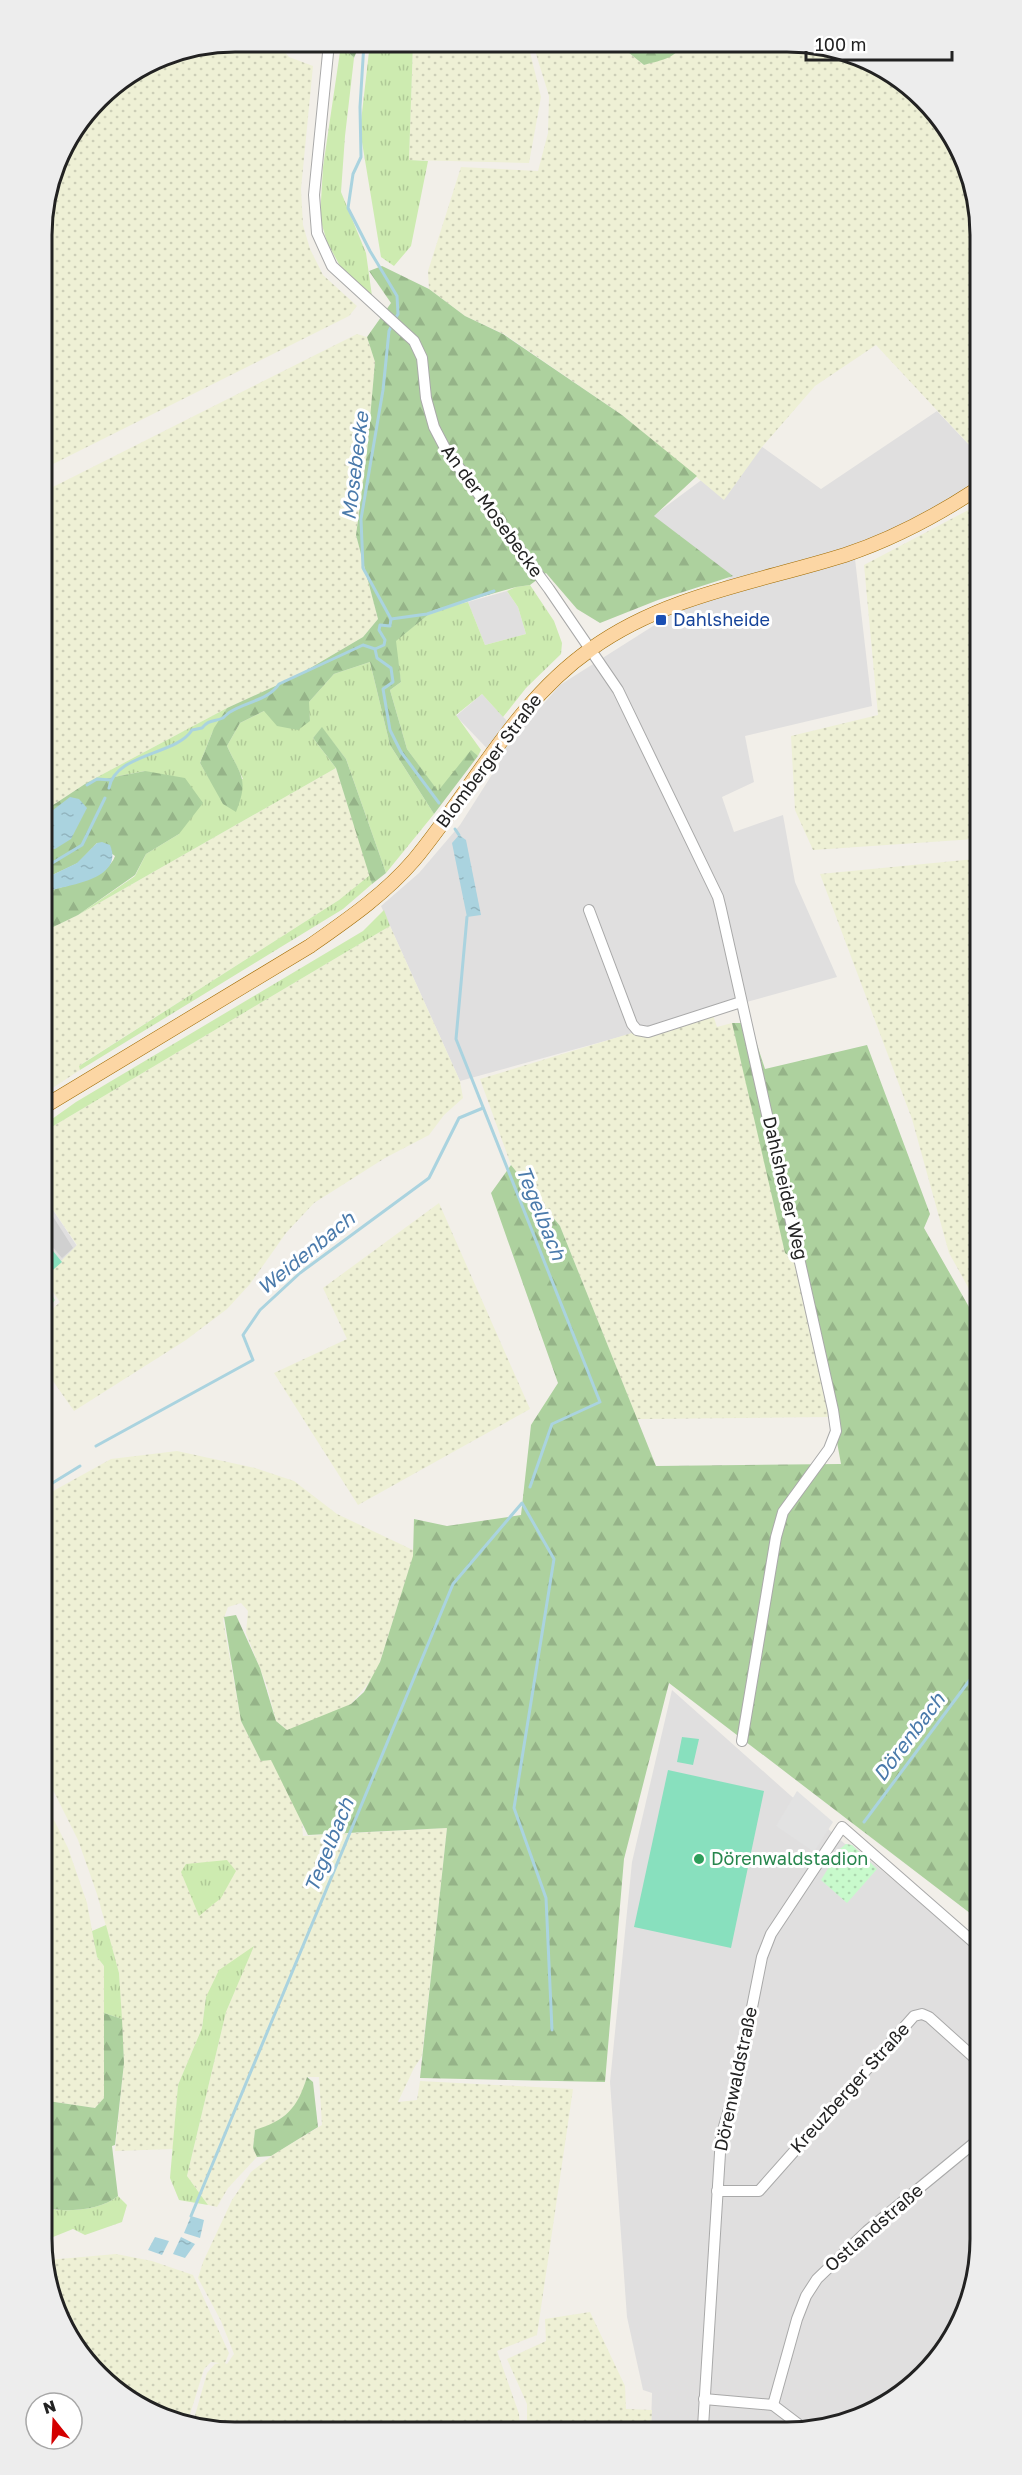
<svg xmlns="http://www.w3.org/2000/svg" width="1022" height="2475" font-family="'Golos Text',sans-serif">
<defs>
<pattern id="farmland-dots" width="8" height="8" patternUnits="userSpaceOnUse" patternTransform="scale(1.5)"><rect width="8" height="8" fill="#eef0d5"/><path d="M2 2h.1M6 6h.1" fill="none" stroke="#ccceb7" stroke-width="1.8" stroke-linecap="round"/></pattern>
<pattern id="grass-tufts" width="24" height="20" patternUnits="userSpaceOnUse" patternTransform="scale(1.5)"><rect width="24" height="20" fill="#cdebb0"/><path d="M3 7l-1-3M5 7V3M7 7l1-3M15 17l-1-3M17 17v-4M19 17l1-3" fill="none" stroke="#b0c997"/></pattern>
<pattern id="forest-firs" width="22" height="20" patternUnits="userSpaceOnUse" patternTransform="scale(1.5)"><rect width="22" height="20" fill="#add19e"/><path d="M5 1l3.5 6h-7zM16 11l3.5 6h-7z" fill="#95b388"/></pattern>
<pattern id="park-dots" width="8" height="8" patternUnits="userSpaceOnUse" patternTransform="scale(1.5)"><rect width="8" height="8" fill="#c8facc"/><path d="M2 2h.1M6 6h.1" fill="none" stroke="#acd6af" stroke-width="1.8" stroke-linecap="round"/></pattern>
<pattern id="water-ripples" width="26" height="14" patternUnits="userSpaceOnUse" patternTransform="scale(1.5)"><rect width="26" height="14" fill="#aad3df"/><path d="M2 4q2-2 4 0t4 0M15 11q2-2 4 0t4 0" fill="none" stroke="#92b5bf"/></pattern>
</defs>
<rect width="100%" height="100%" fill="#f2efe9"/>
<g fill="#e0dfdf">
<path d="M937,411L974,450V498L912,533L855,559L872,706L745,736L754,782L722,797L734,832L783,815L795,882L837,977L460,1081L381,906L419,873L460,825L500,762L456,716L482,694L518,733L560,685L732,576L653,516L754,441L821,489Z"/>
<path d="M507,591L518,607L526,634L485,645L468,602Z"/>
<path d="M45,1198L77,1246L62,1262L45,1241Z"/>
<path d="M672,1690L845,1844L852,1845L979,1953L980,2251L970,2302L940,2357L894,2401L836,2426L651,2427L652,2393L643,2390L627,2317L610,2082L632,1862Z"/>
</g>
<path fill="#d0d0d0" d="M45,1204L73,1248L62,1258L45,1238Z"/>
<g fill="url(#farmland-dots)">
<path d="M236,42H276L289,57L313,66L301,189L303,225L310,249L323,275L357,306L349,316L43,469L42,223L62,150L108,90L162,57Z"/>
<path d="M413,43L528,44L541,97L529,163L409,160Z"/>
<path d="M533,44H618L644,65L680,50L681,45L824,46L914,90L954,139L973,186L974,450L876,345L815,386L762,447L724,500L622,415L504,334L465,316L429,289L428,271L461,167L538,171L548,133L549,96Z"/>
<path d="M357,334L367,337L375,362L367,452L356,535L378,619L363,637L295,677L227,708L88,782L44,811L43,492Z"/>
<path d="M974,507L975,839L813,850L795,810L791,736L878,715L864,565Z"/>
<path d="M336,768L370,875L339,900L80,1065V1070L45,1093V931L78,915Z"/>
<path d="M975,859L977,1303L949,1253L912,1119L820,874Z"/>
<path d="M390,926L460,1081L463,1098L444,1115L429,1135L385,1158L314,1203L286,1233L250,1284L227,1309L186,1340L74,1411L46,1371V1315L60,1302L46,1282V1276L77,1245L45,1198V1131Z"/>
<path d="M711,1009L717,1027L732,1023L745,1074L805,1267L832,1417L637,1419L560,1226L511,1165L480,1079Z"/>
<path d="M439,1203L530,1409L358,1505L274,1373L347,1339L323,1288Z"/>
<path d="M177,1451L255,1468L294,1481L337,1514L415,1551L376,1674L351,1704L313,1722L287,1730L276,1721L267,1686L246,1633L248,1611L241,1603L228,1607L223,1620L241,1721L261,1761L271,1759L302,1822L303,1836L447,1828L422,2056L414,2068L398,2102L417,2100L420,2081L573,2089L537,2335L497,2351L519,2414L520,2428L198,2429L192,2426L207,2373L215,2364L220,2363L211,2362L204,2369L187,2424L108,2385L68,2336L49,2289L48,2260L116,2254L152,2261L193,2275L229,2353L225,2363L227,2364L234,2354L221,2321L198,2278L203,2262L232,2200L251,2172L274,2154L322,2125L319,2077H307L301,2096L290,2112L271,2125L255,2130L253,2148L257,2157L228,2188L217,2207L208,2205L187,2176L226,2012L253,1947L206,1997L202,2028L178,2085L173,2149L115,2151L124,2063L119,1973L97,1894L78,1840L47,1778L46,1495L111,1459Z"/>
<path d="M47,1806L68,1848L87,1903L97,1957L104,1966V2098L95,2108L48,2101Z"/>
<path d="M590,2312L625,2386L626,2409L652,2410L651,2427L527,2428V2404L507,2359L546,2341L545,2319Z"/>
</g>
<g fill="url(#grass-tufts)">
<path d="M370,43H413L409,160L428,161L411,246L394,266L381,257L360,130Z"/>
<path d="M341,45L354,58L345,136L341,192L366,253L372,296L340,266L327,242L320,218L323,167Z"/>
<path d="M530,585L554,621L562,643L561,654L526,688L503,717L482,694L456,715L481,750L478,756L471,751L438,792L407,749L390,690L401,682L395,641L434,610L468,602L485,645L526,634L518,607L507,591L516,587Z"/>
<path d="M370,662L390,745L434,814L386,873L346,759L322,728L313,738L336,768L78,915L135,876L146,854L179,834L145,771L88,782L227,708L212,733L200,763L210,780L243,779L227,746L240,723L264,711L310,721L308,703L334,674Z"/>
<path d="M370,875L372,884L343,909L80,1070L79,1066L339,900Z"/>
<path d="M384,910L390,926L45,1131V1124L76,1102L363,931Z"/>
<path d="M227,1860L236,1871L221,1898L199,1916L181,1872L186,1864Z"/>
<path d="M106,1925L119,1973L122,2019L104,2013V1966L97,1957L92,1931Z"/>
<path d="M254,1946L226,2012L187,2176L208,2205L179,2200L170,2178L178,2085L202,2028L206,1997L219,1970Z"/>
<path d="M118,2196L127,2205L122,2222L85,2235L73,2229L48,2239V2209C69,2212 102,2210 118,2196Z"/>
</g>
<g fill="url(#forest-firs)">
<path d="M340,43H360L354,58L341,45Z"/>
<path d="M618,44L681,45C676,59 657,61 644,65Z"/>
<path d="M382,266L429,289L465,316L503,334L622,415L697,476L654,516L733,576L658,600L600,623L577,609L546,573L530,585L516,587L434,610L396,641L401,682L390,690L407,749L438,791L471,750L478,756L434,814L390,745L370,662L334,674L309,702L310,721L298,730L277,726L264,711L240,723L227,746C241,776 249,779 236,812L223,804L200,763L214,728L227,708L295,677L363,637L378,619L356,535L367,452L375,362L367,337L391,303L369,271Z"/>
<path d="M322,727L346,759L386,873L372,884L336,768L313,738Z"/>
<path d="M145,771L185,778L203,803L179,834L146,854L135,875L78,915L45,931L44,892C64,886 108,878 115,856L97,843L78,863L44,879V811L88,782Z"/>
<path d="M732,1023H750L765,1069L867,1045L930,1214L924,1228L977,1321L979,1920L669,1683L624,1859L605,2082L420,2078L447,1828L308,1835L271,1760L261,1761L241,1721L224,1617L236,1615L260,1668L276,1721L287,1730L351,1704L364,1692L380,1662L413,1556L414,1519L447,1526L521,1515L531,1425L558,1383L491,1193L511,1165L560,1226L656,1466L841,1464L805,1267L785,1253Z"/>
<path d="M104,2013L122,2019L124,2063L115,2145L112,2146L118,2196C102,2210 69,2212 48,2209V2101L95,2108L104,2098Z"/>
<path d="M307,2077L313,2082L318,2127L271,2156L257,2157L253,2148L255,2130C286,2120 297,2109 307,2077Z"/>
</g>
<g fill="url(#park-dots)">
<path d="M46,1285L55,1300L46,1312Z"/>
<path d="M846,1844L852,1845L877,1869L847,1903L821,1880L840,1849Z"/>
</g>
<g fill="#88e0be">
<path d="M45,1241L62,1262L46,1276Z"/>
<path d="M682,1737L699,1739L693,1765L677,1762Z"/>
<path d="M668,1770L764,1791L731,1948L634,1927Z"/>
</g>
<path fill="#e2e2e2" d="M797,1791L833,1822L814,1852L776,1826Z"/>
<g fill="url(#water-ripples)">
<path d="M70,797L79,799L87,808L71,839L55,849H49L44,839V817Z"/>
<path d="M459,835L466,840L481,915L467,917L452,843Z"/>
<path d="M102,842L110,845C125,880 67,885 44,892V879L77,863L97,843Z"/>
<path d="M191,2216L204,2220L200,2238L184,2233Z"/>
<path d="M155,2237L169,2241L162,2255L148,2250Z"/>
<path d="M181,2237L195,2244L185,2258L173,2254Z"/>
</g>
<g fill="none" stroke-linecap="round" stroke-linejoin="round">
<g stroke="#aad3df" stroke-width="3">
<path d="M364,43L360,107L361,157L353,174L348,208L370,251L397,296L398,314L395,319"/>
<path d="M391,619L427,614L494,591"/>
<path d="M375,649L377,658L391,668L393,682L383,689L390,730L401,752L439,803"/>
<path d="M87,785L97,779L111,780"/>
<path d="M109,788C115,753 177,755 192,730L202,728C209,719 214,722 223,718C224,717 228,713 230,712C245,702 269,700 279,684L363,645L375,649L384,645L385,640L379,630L380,625L390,626L391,619L363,568L361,519L383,390L389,331L392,325"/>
<path d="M455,829L459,835"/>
<path d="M44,868L82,845L105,798"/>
<path d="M467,917L456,1039L600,1402L552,1424L530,1487"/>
<path d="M96,1446L253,1360L243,1335L260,1310L300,1273L429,1178L459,1118L483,1108"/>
<path d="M46,1487L80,1466"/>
<path d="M864,1822L978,1669"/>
<path d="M191,2216L453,1584L522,1503L554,1559L514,1808L546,1898L552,2030"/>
</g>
<defs>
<g id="minor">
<path d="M329,43L314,195L317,233L332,266L414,341L422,358L426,398L434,427L446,450L549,589L618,690L718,897L721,909L833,1410L836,1431L829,1449L783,1512L776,1537L742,1741"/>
<path d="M589,910L632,1024L637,1030L648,1032L741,1002"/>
<path d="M717,2191H759L914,2016L922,2014L929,2017L979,2062"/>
<path d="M704,2399L773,2405L797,2319L806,2296L817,2279L867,2231L979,2139"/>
<path d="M773,2405L802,2427"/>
<path d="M703,2427L721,2137L738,2078L762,1957L771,1934L842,1827L979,1947"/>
</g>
<path id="major" d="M45,1106L310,946C347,920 385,894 414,860C473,789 514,703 591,649C666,595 759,582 845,555C890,540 934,517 974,491"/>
</defs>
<use href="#minor" stroke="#a9a9a9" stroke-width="12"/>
<use href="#major" stroke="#a06b00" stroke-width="15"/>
<use href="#minor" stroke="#fff" stroke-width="10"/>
<use href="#major" stroke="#fcd6a4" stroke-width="14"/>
</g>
<rect fill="#1a4fb4" stroke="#fff" stroke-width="2" x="655" y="614" width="12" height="12" rx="3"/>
<circle fill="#2e9e5b" stroke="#fff" stroke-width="2" cx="699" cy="1859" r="6"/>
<g text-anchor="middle" stroke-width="6" stroke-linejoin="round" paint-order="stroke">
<g font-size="18" fill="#222" stroke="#fff">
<text transform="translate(492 511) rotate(54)" y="6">An der Mosebecke</text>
<text transform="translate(489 761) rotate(-53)" y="6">Blomberger Straße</text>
<text transform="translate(785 1188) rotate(77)" y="6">Dahlsheider Weg</text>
<text transform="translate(736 2079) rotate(-78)" y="6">Dörenwaldstraße</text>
<text transform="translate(850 2088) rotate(-48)" y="6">Kreuzberger Straße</text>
<text transform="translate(874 2228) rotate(-41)" y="6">Ostlandstraße</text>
</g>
<g font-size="18" fill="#164399" stroke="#fff" text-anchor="start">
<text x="673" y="626">Dahlsheide</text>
</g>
<g font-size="18" fill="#27864d" stroke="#fff" text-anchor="start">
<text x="711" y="1865">Dörenwaldstadion</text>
</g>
<g font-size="20" font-style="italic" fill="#4a7aab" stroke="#fff">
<text transform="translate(355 466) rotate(-83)" y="7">Mosebecke</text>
<text transform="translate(541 1213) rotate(68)" y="7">Tegelbach</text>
<text transform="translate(306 1253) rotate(-39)" y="7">Weidenbach</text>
<text transform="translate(909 1737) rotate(-53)" y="7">Dörenbach</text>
<text transform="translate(329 1845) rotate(-68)" y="7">Tegelbach</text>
</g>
</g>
<path d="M0 0H1022V2475H0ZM235 52H787A183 183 0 0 1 970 235V2239A183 183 0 0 1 787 2422H235A183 183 0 0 1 52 2239V235A183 183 0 0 1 235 52Z" fill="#ededed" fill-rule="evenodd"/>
<path fill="none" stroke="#222" stroke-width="3" d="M235 52H787A183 183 0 0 1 970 235V2239A183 183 0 0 1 787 2422H235A183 183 0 0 1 52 2239V235A183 183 0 0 1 235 52Z"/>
<g transform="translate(54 2421) rotate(342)"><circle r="28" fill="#ffffff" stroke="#a7a7a7" stroke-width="1.5"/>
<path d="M0-4.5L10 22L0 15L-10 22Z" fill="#d40000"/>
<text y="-9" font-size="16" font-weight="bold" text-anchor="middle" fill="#222222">N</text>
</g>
<path d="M806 51v9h146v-9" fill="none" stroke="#222222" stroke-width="3"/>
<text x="815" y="51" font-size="18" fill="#222222" stroke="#ffffff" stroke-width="4.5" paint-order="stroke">100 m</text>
</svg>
